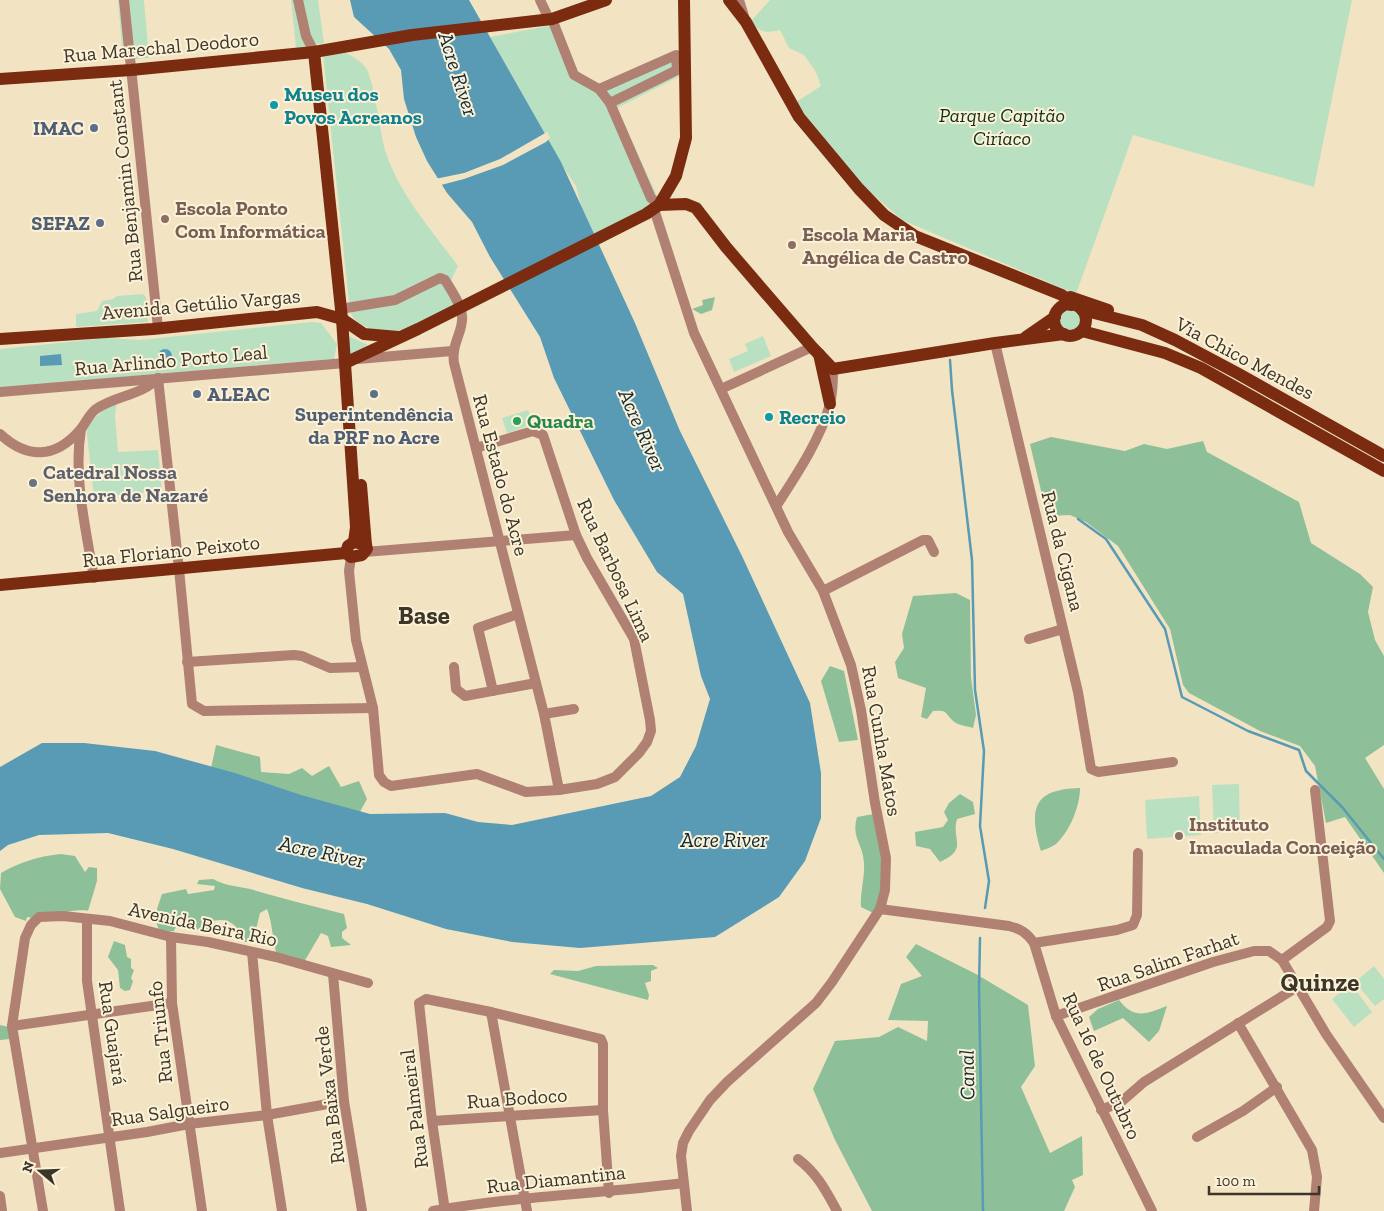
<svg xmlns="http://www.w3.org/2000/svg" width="1384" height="1211" font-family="'Zilla Slab',serif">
<rect width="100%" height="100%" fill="#f2e4c3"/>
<g fill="#b9e1c1">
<path d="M118,0H144L149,58L123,60Z"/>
<path d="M291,0H318L324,43L296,48Z"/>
<path d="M770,0H1352L1314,187L1133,135L1076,294L902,220L843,168L793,104L821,86L816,72L804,55L789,48L780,30C766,33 759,33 751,21Z"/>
<path d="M559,24L577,70L597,88L681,50L682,75L617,108L657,196L650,207L589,237L576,186L550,147L490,37Z"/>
<path d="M341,51C351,55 359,59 366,68C374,81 380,132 385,150C399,194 431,229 458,266L452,278L455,307C427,320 398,342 367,327C359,324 354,320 350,312L323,54Z"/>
<path d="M143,294L146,297L148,322L76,327V314L97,311L102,301L113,299L117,296Z"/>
<circle cx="1070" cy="320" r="12"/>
<path d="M312,322L321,323L337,344L334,359L143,375L0,390V349L107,338L140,340Z"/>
<path d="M346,335L368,345L348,357Z"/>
<path d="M763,336L771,356L734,372L729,359L748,351L745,344Z"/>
<path d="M117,402L115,415L118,452L158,450L162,491L94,497L86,426L107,407Z"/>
<path d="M528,410L533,424L507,433L502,418Z"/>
<path d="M1239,784L1240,832L1214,833L1212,785Z"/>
<path d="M1199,796L1201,835L1147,839L1145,800Z"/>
<path d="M1374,966L1384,979V999L1375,1006L1355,982Z"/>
<path d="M1351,984L1372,1012L1354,1027L1332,999Z"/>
</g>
<g fill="#8dc098">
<path d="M715,297L712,310L701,314L692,309L703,305L702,300Z"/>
<path d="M1051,437L1125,451L1144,444L1167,449L1203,441L1207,452L1299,502L1311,543L1360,574L1373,587L1368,612L1375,640L1384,656V745L1365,758L1384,789V873L1345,817L1326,823L1315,766L1300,746L1260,731L1189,693L1183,685L1170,629L1118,546L1086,522L1070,515L1047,516L1030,444Z"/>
<path d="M956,593L970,600L971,677L976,715L973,728C967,726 957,725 953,721C944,712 948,710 933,711L927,719L921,717L926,688L898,678L895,662L904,648L902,634L913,596Z"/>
<path d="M830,666L844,671L858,740L839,742L821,681Z"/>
<path d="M216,745L260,757L261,772L289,774L302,768L312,776L329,766L341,787L359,781L367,799L355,821L210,773Z"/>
<path d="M1080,788C1080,806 1070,831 1056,844C1052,847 1046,849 1041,851C1029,810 1032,789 1080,788Z"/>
<path d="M960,794L973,802L975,814L957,819C951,840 969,849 940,862L930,849L916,846L915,832L943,827L948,820L944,812L949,803Z"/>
<path d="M874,814L884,871L875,914L861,907C860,892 865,877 864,863C863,843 851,838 857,817Z"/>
<path d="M61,854L75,856L85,872L89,867L97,868V881L88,911C79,908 45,916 32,918L27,917L26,921L15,917L0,889L1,873C20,862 39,856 61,854Z"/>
<path d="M213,879C225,886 237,886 250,889C281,898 312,906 344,914L347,928L342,932V938L351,945L331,947L328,936L321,933L304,962L277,955C272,940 273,924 267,909L260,913L253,942H245C238,927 231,917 213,921L208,930C193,930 189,928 180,917L174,931L161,933C152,919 157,909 162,894L186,889L188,894L214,890L215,886L197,884L199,880Z"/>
<path d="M114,941L125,945L127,957L131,959V968L134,970L131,978L133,981L130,990L125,991L120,988L118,970L108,957Z"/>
<path d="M916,944L976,974L1028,1005L1035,1066L1021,1087L1050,1153L1082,1136L1083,1175L1072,1180L1075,1187L1064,1211H872L835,1140L813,1089L835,1041L879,1037L898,1027L927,1041L928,1021L888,1020L901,984L922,976L906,957Z"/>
<path d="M653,965L658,968L651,971V981L645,983L649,995L648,1000L550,974L554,970L578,971L596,966Z"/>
<path d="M1119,1000C1135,1021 1148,1013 1167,1006L1159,1031L1149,1042L1123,1018L1094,1031L1089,1017L1098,1009Z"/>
<path d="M0,1025L9,1027L10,1039L0,1040Z"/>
</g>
<g fill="#599ab5">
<path d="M350,0H469L561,162L635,323L680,431L742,556L810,703L821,773V818L805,861L779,897L715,937L580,948L512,942L446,929L367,904L302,888L173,849L108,833L39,835L8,845L0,851V767L42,743H84L155,751L235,773L301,795L370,814L445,813L478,822L512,825L651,796L680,777L696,746L710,699L701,676L683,594L657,572L614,500L554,378L540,337L490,257L472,222L447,193L427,161L416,137L404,99L401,70L389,49L354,17Z"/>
<circle cx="165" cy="356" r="7"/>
<path d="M61,354L62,365L40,366V356Z"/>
</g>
<path fill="#f2e4c3" d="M547,132L550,138L546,142L503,165L464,179L441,185L435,179L464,173L500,159Z"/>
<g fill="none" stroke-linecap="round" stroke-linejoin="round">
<g stroke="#599ab5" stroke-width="2.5">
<path d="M950,360L952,390L972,560L975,690L984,751L980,826L989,881L985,908"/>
<path d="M1078,519L1106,539L1165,629L1182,697L1248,731L1299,750L1306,771L1342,807L1384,859"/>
<path d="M980,938L979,988L983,1211"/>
</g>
<g stroke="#b08173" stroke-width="10">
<path d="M124,0L158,328"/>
<path d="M298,0L306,36L314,52"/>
<path d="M540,0L549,19"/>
<path d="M739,0L744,16"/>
<path d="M552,19L574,75L599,89L610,103L651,198L659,205"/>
<path d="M599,89L676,55L677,70L610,103"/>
<path d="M654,209L694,333L788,532L823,591L851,665L861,710L875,803L886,858L885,890L880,909L832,982L816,1003L727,1082L710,1100L689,1131L683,1143L681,1156L687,1211"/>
<path d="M340,309L395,300L440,278L445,280C451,290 461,304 462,316C464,330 451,344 454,363L544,714L559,790"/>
<path d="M995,343L1078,692L1091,769L1098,772L1173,762"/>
<path d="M358,359L452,351"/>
<path d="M158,378L179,569L192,704L204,711L373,708"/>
<path d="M721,389L812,347"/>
<path d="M0,392L345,363"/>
<path d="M81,429C73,478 86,529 94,578"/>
<path d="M0,434C27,459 55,459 80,430C86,423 89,414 96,409C116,395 141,396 158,378"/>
<path d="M777,505C797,474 820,440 830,404C833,393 833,380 833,369"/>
<path d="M365,552L576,535"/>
<path d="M351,557L349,571L356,640L373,708L379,775L384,782L391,786L477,774L526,792L559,790L597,784L615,777L639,753L647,742L651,731L650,720L634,639L587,558L576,535L543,435L533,431L476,448"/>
<path d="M823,591L923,540H928L934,552"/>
<path d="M1029,639L1063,629"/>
<path d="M187,662L294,655L302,656L330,668L362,667"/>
<path d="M454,667L456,689L465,696L536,683"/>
<path d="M493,691L478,628L518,614"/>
<path d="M544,714L574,709"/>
<path d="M880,909L1009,926C1021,929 1027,933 1034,943L1056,1016L1152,1211"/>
<path d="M87,919V981L120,1211"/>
<path d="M171,937L172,1003L202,1211"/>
<path d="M1034,943L1117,930L1133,925L1137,915L1138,853"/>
<path d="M252,952L267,1115L282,1211"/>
<path d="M1282,960L1327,927L1330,921L1315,790"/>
<path d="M333,974L344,1101L362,1211"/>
<path d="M491,1012L527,1211"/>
<path d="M1056,1016L1213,962L1254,951H1269L1282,960L1326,1034L1384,1118"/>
<path d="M1238,1023L1312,1150L1317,1177L1314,1211"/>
<path d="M12,1026L172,1003"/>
<path d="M1101,1110L1121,1102L1144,1082L1297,987"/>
<path d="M432,1121L603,1110"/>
<path d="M1197,1137L1243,1111L1277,1087"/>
<path d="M0,1153L147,1132L189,1124L267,1115L344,1101"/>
<path d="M798,1159C817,1173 826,1191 837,1211"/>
<path d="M0,1196L2,1211"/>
<path d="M43,1211L12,1026L25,938L31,925L39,917L63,916L110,921L171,937L208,942L276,957L368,983"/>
<path d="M433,1211C516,1196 600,1194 683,1183"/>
<path d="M445,1211L432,1121L419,1003L426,999L491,1012L601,1039L603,1044V1110L609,1193"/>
</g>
<g stroke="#7a2b10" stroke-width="12">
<path d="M729,0L746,22L799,117L859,189L884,215L915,236L1062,295L1071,305"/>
<path d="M314,52L342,319L356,527L354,542"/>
<path d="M0,79L131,70L314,52L412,35L552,19L606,0"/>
<path d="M659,205L676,176L686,138L684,0"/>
<path d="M1070,297L1108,310"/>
<circle cx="1070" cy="320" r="16"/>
<path d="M1082,310L1142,325L1175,340L1237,373L1384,456"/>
<path d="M1082,331L1165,353L1201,368L1384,471"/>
<path d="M1026,337L1055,317"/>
<path d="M0,339L153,329L317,312L342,319L364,334L398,337"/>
<path d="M819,354L830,404"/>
<path d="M345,363L418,329L646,214L659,205L686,204L696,208L726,247L812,347L833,369L995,343L1064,334"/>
<path d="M361,485L366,545"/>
<path d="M354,542L366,545L367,549L362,555L351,557L346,553L348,546Z"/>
<path d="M0,585L346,553"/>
</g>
</g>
<g fill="#0f9aa8" stroke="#fdf1d7" stroke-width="2">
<circle cx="274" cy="105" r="5"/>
<circle cx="769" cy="417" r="5"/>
</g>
<g fill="#5c6f8a" stroke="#fdf1d7" stroke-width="2">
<circle cx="94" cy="128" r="5"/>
<circle cx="100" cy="223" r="5"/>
<circle cx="197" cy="394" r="5"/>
<circle cx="374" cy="394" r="5"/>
</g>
<g fill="#8d6e63" stroke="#fdf1d7" stroke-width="2">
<circle cx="165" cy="219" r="5"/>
<circle cx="792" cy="245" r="5"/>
<circle cx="1179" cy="836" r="5"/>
</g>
<circle fill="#2e9e5b" stroke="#fdf1d7" stroke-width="2" cx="517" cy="421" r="5"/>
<circle fill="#6b7280" stroke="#fdf1d7" stroke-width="2" cx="33" cy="483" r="5"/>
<g text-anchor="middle" stroke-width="4" stroke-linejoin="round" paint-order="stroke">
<g font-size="20" fill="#3b3629" stroke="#fdf1d7">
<text transform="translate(161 47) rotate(-5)" y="7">Rua Marechal Deodoro</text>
<text transform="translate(125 181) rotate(-96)" y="7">Rua Benjamin Constant</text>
<text transform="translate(201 304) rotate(-5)" y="7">Avenida Getúlio Vargas</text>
<text transform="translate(1245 358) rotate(28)" y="7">Via Chico Mendes</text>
<text transform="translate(171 360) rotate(-5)" y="7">Rua Arlindo Porto Leal</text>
<text transform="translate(501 475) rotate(75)" y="7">Rua Estado do Acre</text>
<text transform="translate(171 551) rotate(-6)" y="7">Rua Floriano Peixoto</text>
<text transform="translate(1063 551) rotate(76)" y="7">Rua da Cigana</text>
<text transform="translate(616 570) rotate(65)" y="7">Rua Barbosa Lima</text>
<text transform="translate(882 741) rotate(80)" y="7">Rua Cunha Matos</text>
<text transform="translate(203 924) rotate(12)" y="7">Avenida Beira Rio</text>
<text transform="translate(1168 961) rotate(-19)" y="7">Rua Salim Farhat</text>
<text transform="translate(160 1032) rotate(-96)" y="7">Rua Triunfo</text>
<text transform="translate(113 1033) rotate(82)" y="7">Rua Guajará</text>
<text transform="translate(1102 1066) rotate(65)" y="7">Rua 16 de Outubro</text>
<text transform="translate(329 1095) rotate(-97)" y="7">Rua Baixa Verde</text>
<text transform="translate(517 1098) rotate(-4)" y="7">Rua Bodoco</text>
<text transform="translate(414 1109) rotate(-97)" y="7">Rua Palmeiral</text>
<text transform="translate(170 1111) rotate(-8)" y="7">Rua Salgueiro</text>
<text transform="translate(556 1179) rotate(-6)" y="7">Rua Diamantina</text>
</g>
<g font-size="20" font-weight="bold" fill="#0d838f" stroke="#fdf1d7" text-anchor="start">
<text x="284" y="101">Museu dos<tspan x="284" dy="23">Povos Acreanos</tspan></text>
<text x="779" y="424">Recreio</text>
</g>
<g font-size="20" font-style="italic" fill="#0b3218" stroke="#fdf1d7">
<text x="1002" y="122">Parque Capitão<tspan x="1002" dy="23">Ciríaco</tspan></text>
</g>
<g font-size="20" font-weight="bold" fill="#4e5e75" stroke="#fdf1d7" text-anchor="end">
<text x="84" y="135">IMAC</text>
<text x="90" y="230">SEFAZ</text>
<text x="207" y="401" text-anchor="start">ALEAC</text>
<text x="374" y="421" text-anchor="middle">Superintendência<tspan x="374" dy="23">da PRF no Acre</tspan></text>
</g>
<g font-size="20" font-weight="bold" fill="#785e54" stroke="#fdf1d7" text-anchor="start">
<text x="175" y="215">Escola Ponto<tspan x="175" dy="23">Com Informática</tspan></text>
<text x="802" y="241">Escola Maria<tspan x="802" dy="23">Angélica de Castro</tspan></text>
<text x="1189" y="831">Instituto<tspan x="1189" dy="23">Imaculada Conceição</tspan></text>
</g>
<g font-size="20" font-weight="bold" fill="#27864d" stroke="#fdf1d7" text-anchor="start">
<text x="527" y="428">Quadra</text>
</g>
<g font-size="20" font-weight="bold" fill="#5b616d" stroke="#fdf1d7" text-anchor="start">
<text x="43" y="479">Catedral Nossa<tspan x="43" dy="23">Senhora de Nazaré</tspan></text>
</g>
<g font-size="21" font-style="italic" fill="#0d2d3a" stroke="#fdf1d7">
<text transform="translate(458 74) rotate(72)" y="7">Acre River</text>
<text transform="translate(642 430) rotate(66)" y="7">Acre River</text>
<text x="724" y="847">Acre River</text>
<text transform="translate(322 852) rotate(12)" y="7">Acre River</text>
<text transform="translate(967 1075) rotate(-91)" y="7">Canal</text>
</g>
<g font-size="25" font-weight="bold" fill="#3b3629" stroke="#fdf1d7">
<text x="424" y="624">Base</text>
<text x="1320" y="991">Quinze</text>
</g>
</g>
<g transform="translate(40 1171) rotate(289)" stroke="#fdf1d7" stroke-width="4" paint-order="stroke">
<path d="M0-4L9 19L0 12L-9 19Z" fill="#3b3629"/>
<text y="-8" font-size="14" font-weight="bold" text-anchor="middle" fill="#3b3629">N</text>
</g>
<path d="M1209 1186v8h110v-8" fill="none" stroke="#3b3629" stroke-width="2.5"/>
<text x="1216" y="1186" font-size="15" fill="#3b3629" stroke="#fdf1d7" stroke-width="4" paint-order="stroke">100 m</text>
</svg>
